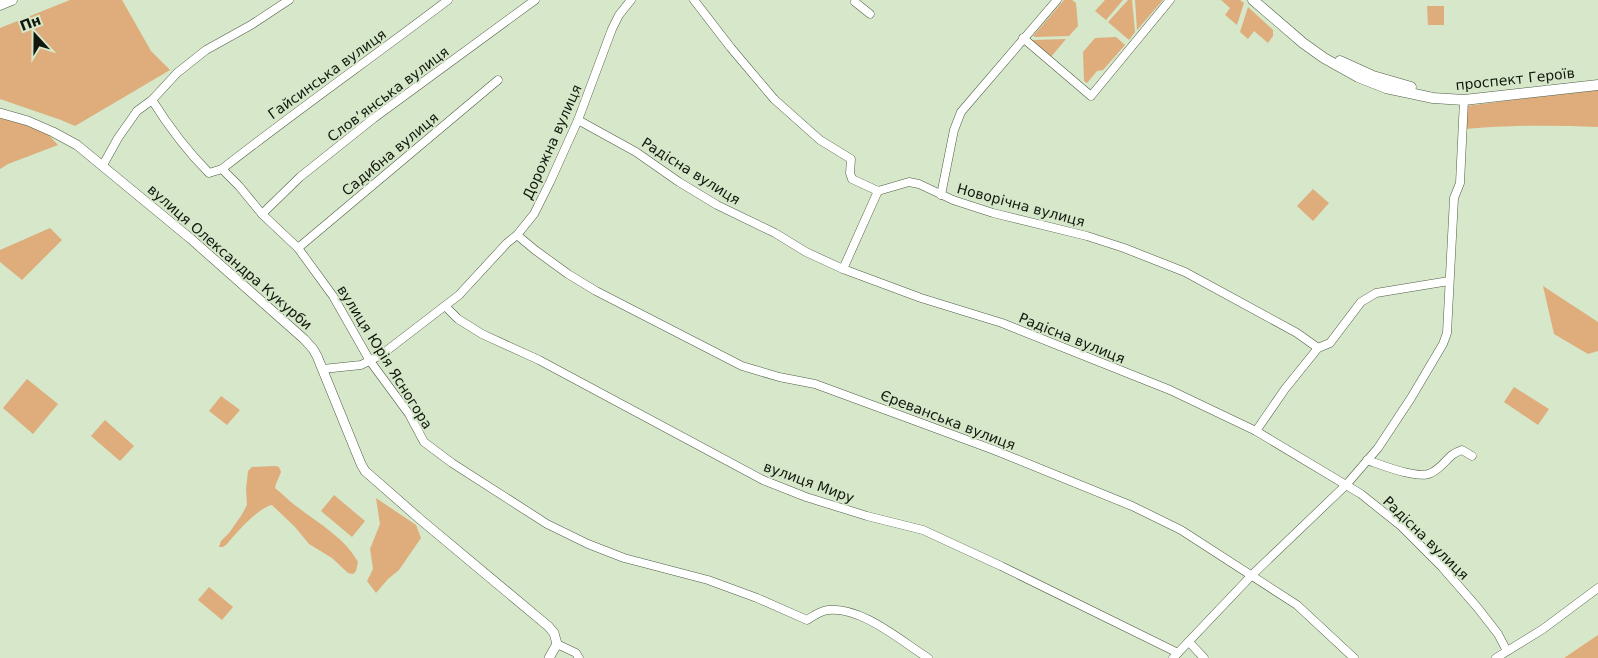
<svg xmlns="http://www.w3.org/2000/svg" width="1598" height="658" font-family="'DejaVu Sans',sans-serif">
<rect width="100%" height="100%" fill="#d6e7ca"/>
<g fill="#dead7b">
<path d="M70,0H122L151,51L170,70L75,126L61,120L0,99V28Z"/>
<path d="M1064,0H1072L1076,3L1078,26L1069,36L1035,37L1033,36Z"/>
<path d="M1105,0H1123L1106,20L1095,11Z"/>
<path d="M1128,0H1132L1135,32L1129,40L1108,22Z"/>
<path d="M1135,0H1163L1137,30Z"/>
<path d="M1221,0H1240L1244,3L1237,25L1225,15L1230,8Z"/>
<path d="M1427,6H1444V25H1428Z"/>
<path d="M1248,7L1273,30V36L1268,43L1254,31L1248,39L1240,32Z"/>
<path d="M1116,37L1125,45L1103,70L1097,71L1087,83L1084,81L1083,52L1095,38Z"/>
<path d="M1066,39L1050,58L1032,41V40Z"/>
<path d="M1598,89V127C1553,125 1509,125 1465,129L1466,106Z"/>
<path d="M0,118L43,129L58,145L8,164L0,169Z"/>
<path d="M1313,189L1329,203L1313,221L1297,206Z"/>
<path d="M50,228L62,240L22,280L0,262V250Z"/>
<path d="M1543,286L1598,322V351L1588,354L1554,334Z"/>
<path d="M27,379L58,404L33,434L3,408Z"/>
<path d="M1514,387L1549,409L1538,425L1504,402Z"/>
<path d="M221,396L240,410L227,425L209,411Z"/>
<path d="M105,420L134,446L120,461L91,436Z"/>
<path d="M275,466L279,467L281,472L276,484L275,488C283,494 289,501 296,506C318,523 345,538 358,562L356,571L353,574L348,573L332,558L309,544L295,527L272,505C259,507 236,533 227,544L223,547H219L221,541L229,533L241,516L247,505L246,489L248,471L252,467Z"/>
<path d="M334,495L365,521L352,537L321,511Z"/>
<path d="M376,498L416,525L421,538L399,570L388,579L376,593L367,581L373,569L370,549L380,524Z"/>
<path d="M209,587L233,607L222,620L198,600Z"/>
<path d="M1598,635V658H1564Z"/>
</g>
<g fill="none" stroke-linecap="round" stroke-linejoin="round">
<defs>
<g id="minor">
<path d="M694,0L731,48L774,99L820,140L851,159L850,173L852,179L878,191L909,182L919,184L953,200L993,213L1087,236L1124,248L1185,272L1297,333L1318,348"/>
<path d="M855,2L870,14"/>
<path d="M1023,38L1091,96L1170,0"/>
<path d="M152,100C169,127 187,151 209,173L222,169L239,186L262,214L298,248L333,296L370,361L409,414L424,442L452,463L547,524L588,544L624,558L708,580L757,598L807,620C813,616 820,611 828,610C861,606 901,641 928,658"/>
<path d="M578,120L636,152L679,182L717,205L775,233L806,252L843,269L921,298L1002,323L1170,390L1256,431L1361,494L1401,526L1442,567L1477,607L1498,634L1507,651"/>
<path d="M103,165L118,138L137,111L152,100L177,73L206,50L251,25L289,0"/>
<path d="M222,169C296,111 373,57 448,0"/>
<path d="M941,195L954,130L961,112L1057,0"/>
<path d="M262,214L300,177L374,118L535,0"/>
<path d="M517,235L535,250L568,274L596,291L742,366L779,377L815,384L913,420L994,450L1132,506L1181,530L1297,605L1354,658"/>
<path d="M298,248L498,80"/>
<path d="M843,269L878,191"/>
<path d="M445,306L458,319L482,334L539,360L763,480L806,497L867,516L923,530L1001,566L1178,653"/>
<path d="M323,369L361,365L381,355L459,295L507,243L517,235L534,214L550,182L578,120L612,29L619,15L631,0"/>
<path d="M1256,431L1285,389L1318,348L1330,343L1361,302L1376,293L1449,281"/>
<path d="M1367,460C1382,465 1418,480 1431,473C1440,469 1445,461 1452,455C1455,453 1459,451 1462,450L1472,456"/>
<path d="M1189,642L1204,658"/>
<path d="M557,644L576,653L579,658"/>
<path d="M1173,658L1252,575L1346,485L1378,448L1411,398L1443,344L1447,333L1454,198L1460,183L1464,100"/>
<path d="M1496,658L1543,629L1598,588"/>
</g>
<path id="tertiary" d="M0,113L28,121L53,132L77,145L191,239L304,339L313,349L317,356L361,464L365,471L421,520L548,626L554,633L557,644L549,658"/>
<g id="secondary">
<path d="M1253,0L1303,43L1324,58L1358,77L1386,88L1433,98L1464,100L1598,85"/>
<path d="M0,5L12,0"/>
<path d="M1340,61L1373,76L1411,87"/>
</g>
</defs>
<use href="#minor" stroke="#505e45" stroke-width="9"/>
<use href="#tertiary" stroke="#505e45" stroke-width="10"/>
<use href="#secondary" stroke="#505e45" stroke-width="11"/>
<use href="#minor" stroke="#fff" stroke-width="8"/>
<use href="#tertiary" stroke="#fff" stroke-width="9"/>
<use href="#secondary" stroke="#fff" stroke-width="10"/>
</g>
<g text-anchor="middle" stroke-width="4" stroke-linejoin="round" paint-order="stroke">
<g font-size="14" fill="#12180e" stroke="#d6e7ca">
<text transform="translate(327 74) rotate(-36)" y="5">Гайсинська вулиця</text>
<text transform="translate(1515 79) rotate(-6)" y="5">проспект Героїв</text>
<text transform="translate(388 94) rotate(-37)" y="5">Словʼянська вулиця</text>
<text transform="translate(552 142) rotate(-66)" y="5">Дорожна вулиця</text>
<text transform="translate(390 154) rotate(-40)" y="5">Садибна вулиця</text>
<text transform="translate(691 171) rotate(32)" y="5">Радісна вулиця</text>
<text transform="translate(1021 205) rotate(15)" y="5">Новорічна вулиця</text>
<text transform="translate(230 257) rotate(41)" y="5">вулиця Олександра Кукурби</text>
<text transform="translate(1072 338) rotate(22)" y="5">Радісна вулиця</text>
<text transform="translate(385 357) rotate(58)" y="5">вулиця Юрія Ясногора</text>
<text transform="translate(948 420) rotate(21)" y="5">Єреванська вулиця</text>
<text transform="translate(809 482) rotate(20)" y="5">вулиця Миру</text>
<text transform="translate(1426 538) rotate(44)" y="5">Радісна вулиця</text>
</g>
</g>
<g transform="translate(35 35) rotate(339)" stroke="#d6e7ca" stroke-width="4" paint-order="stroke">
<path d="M0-4L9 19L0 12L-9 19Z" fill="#12180e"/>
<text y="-8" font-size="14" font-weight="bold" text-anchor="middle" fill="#12180e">Пн</text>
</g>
</svg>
